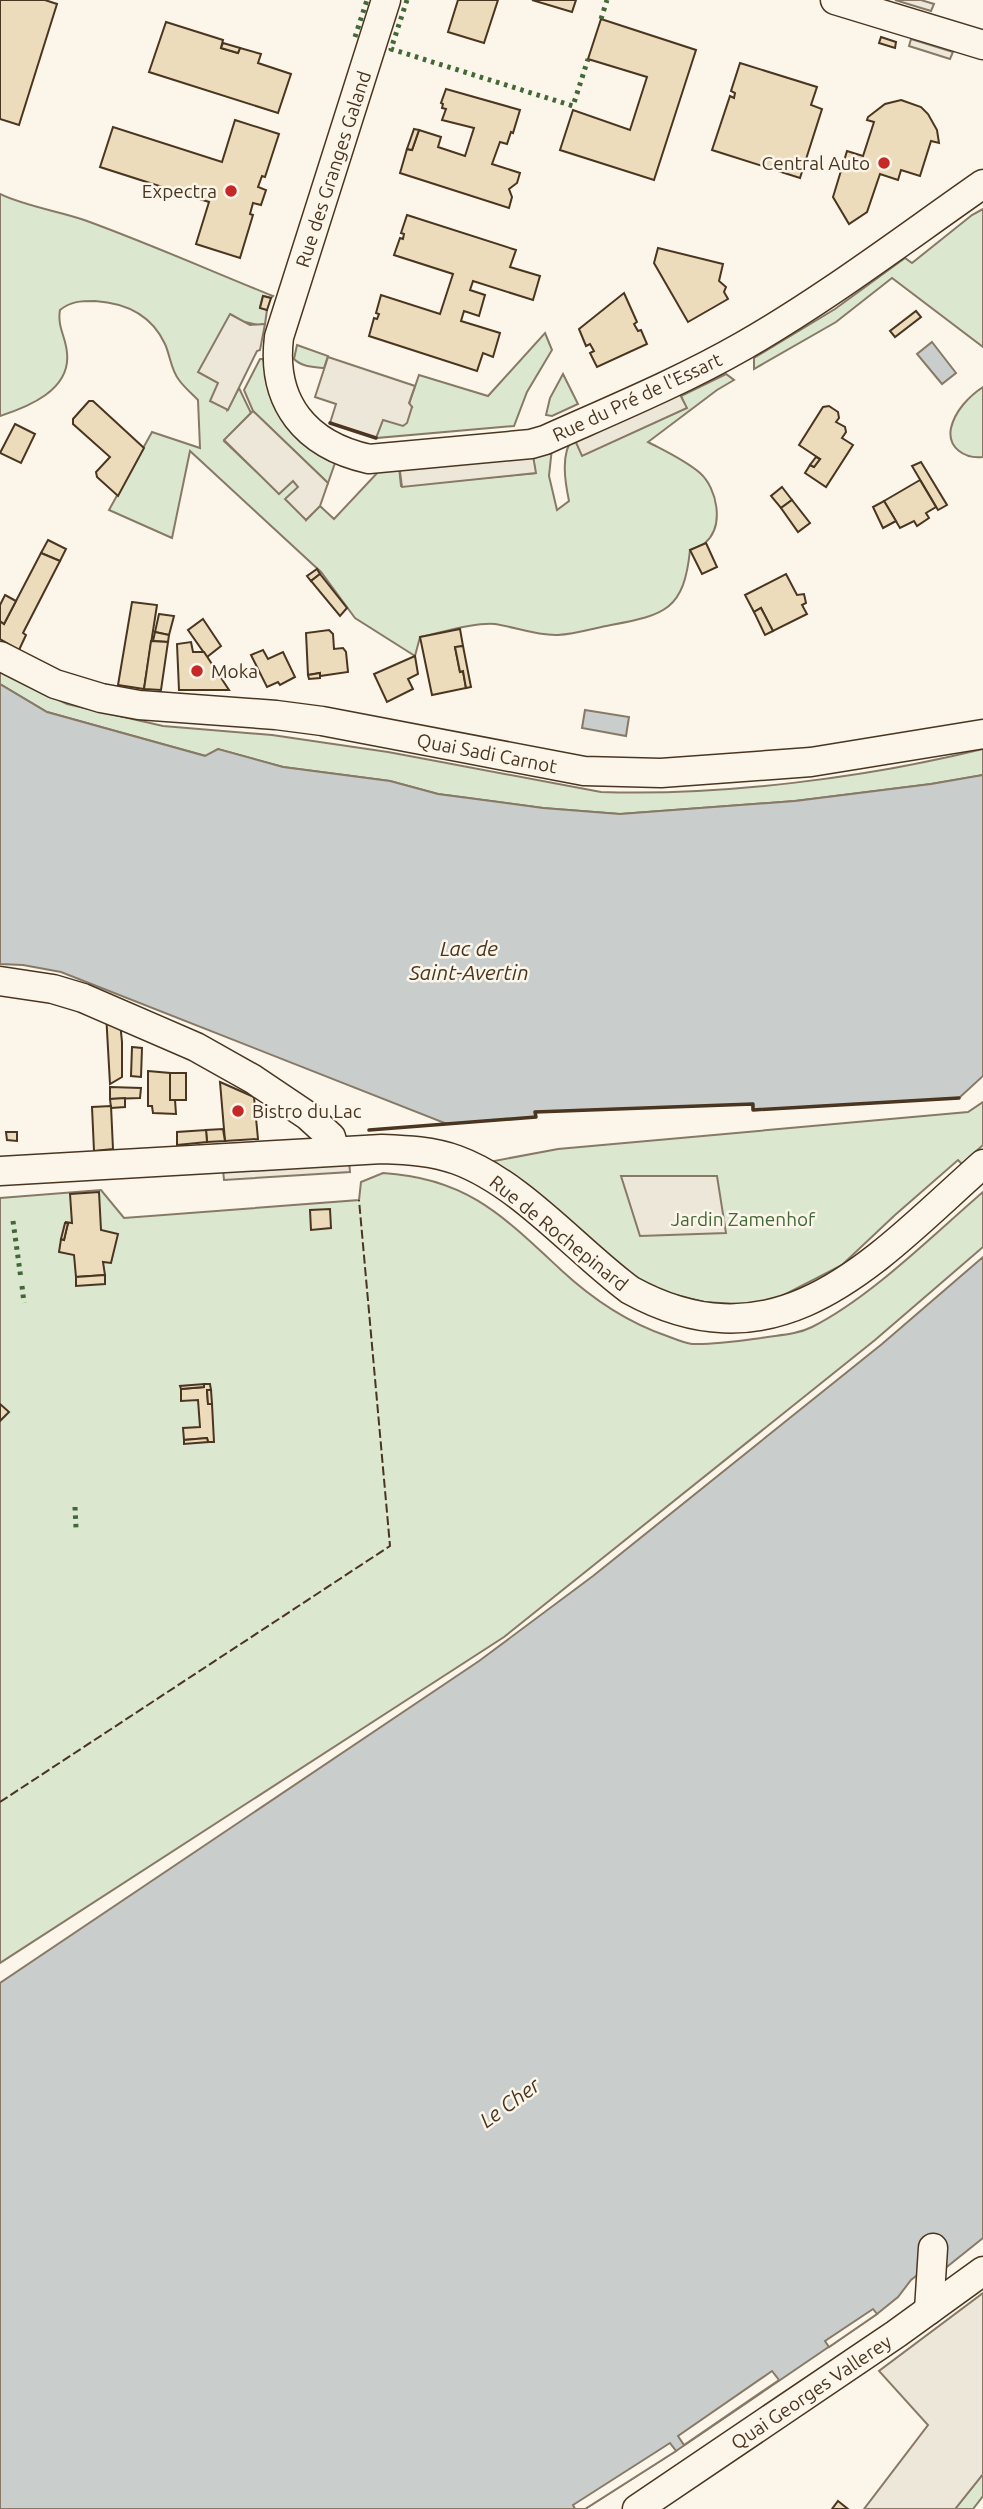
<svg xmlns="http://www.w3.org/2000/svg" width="983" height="2509" font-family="Ubuntu,sans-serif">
<rect width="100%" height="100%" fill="#fbf6e9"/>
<g fill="#dce7d0" stroke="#887966" stroke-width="2">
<path d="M0,194C27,207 59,211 87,221C150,244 211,271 273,296L271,298L263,296L260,307L267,310L265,324L258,325L245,322L219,383L227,410L239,388L251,413L224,441L279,493L293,480L298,486L306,520L320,506L334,519L380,470L399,467L401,486L535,473L533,454L552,448L549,476L557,510L569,501C565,482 560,452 574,437L583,455L686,408L681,396L726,374L734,380L717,390L648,442C665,451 685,460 700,473C717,488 725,526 705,543C701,546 694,548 690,550C684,610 665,615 611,625C594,628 576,634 558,635C537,636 515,627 495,624C476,622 440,633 420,637L415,656L355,618L321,572L190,451L172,538L109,510L152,432L200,448L198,400C191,393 184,387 179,380C171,370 170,355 165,344C152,316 126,303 95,301C81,301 71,301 60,310C57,327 66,337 67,353C71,390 28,407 0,416Z"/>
<path d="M983,209V347L892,278L836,322L754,369V358L835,309L905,258L912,263L972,215Z"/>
<path d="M545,333L552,350L527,392L514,426L376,438L383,419L412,407L409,404L419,375L488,396Z"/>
<path d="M297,345L328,356L324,368C314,367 302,367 294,359Z"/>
<path d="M260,359H263C272,400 292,447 335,463L328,483L253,411L244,390Z"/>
<path d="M563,374L578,404L552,416L546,415L550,398Z"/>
<path d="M983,387V457C965,459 947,448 951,428C955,411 969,396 983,387Z"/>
<path d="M0,672L67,704L163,726L272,735L388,752L601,792C722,796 865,778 983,749V775L931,784L795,801L620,814L543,808L438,794L390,781L283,767L218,749L206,756L47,712L0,684Z"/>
<path d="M983,1102V1145L962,1164L958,1160L895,1215L842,1265L780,1297L754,1305L704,1302L661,1291L637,1280L494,1161L558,1149L968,1112Z"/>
<path d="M383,1173C466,1178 502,1215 560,1269C591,1298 626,1322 667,1336C675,1339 684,1343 692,1344C714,1345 739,1341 761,1338C778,1335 796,1335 812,1327C870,1298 933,1235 983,1192V1247L875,1340L504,1637L0,1963V1198L101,1190L124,1218L359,1200L361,1182Z"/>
<path d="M983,2474V2496L973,2509H955Z"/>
</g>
<g fill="#ede7d9" stroke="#887966" stroke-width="2">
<path d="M895,0H921L934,4L931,11Z"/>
<path d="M911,39L953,52L950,59L909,46Z"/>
<path d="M230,314L250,325L265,324L260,350L257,351L228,410L210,401L218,383L198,372Z"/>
<path d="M328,357L415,386L409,403L412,407L407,423L403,426L383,420L376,438L330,423L336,404L315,397Z"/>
<path d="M673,381L687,408L582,456L570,429Z"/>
<path d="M253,411L328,483L320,506L306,520L285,499L298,487L293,481L279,494L224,440Z"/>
<path d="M531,444L536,473L402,487L398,457Z"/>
<path d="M349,1161L350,1172L224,1180L223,1169Z"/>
<path d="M621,1176H717L726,1233L640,1236Z"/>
<path d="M983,2293V2474L955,2509H864L928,2425L879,2371Z"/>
</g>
<g fill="#c9cecd" stroke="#887966" stroke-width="2">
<path d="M932,342L956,373L942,384L917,354Z"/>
<path d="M0,684L47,712L205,756L218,749L283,767L390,781L438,794L543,808L620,814L795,801L931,784L983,775V1076L959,1098L753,1110L752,1104L536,1112V1117L447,1124L61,972L23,965L0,964Z"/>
<path d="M585,710L629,717L626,736L582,728Z"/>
<path d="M983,1257V2238L943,2270L925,2269L911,2280L898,2297L877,2314L676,2451L585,2509H0V1983L479,1661L593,1576L882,1344Z"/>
</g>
<g fill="#fbf6e9" stroke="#887966" stroke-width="2">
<path d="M873,2309L877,2314L829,2347L825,2341Z"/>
<path d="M772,2371L779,2380L684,2445L678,2436Z"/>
<path d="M670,2443L676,2451L585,2509H575L573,2505Z"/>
</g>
<g fill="#ecdcbc" stroke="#4a3520" stroke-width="2">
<path d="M0,0H45L57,4L19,125L0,119Z"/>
<path d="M458,0H498L484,43L448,32Z"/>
<path d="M532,0H576L572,12Z"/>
<path d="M601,19L696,50L654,180L560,150L573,110L630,130L647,77L588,59Z"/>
<path d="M166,22L223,40L221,48L238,53L240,48L261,54L258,63L291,74L278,113L149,72Z"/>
<path d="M881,37L896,42L895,48L879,43Z"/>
<path d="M223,43L240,48L238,53L221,48Z"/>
<path d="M740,63L817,87L811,105L822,109L800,178L712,150L730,96L734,98L735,93L731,91Z"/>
<path d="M446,89L520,110L513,133L511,132L507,144L500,142L492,164L520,173L517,183L509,189L512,197L509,208L400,173L407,149L412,150L419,130L441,137L438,147L465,156L474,128L442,120L446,109L442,108L443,104L441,103Z"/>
<path d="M901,100L921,107L928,114L937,130L939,143L931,141L920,176L901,170L898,180L880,174L867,212L849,224L833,197L847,151L863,156L874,122L867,120L868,117L885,104Z"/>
<path d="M235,120L279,134L265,177L262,176L258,187L266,190L261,205L253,203L250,214L253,215L240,258L196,244L209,202L100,167L113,127L222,162Z"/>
<path d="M414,129L419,130L412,150L407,149Z"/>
<path d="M407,215L516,250L510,267L540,276L533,300L473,281L470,290L485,295L479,316L464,311L461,321L500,333L493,357L483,353L477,371L369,336L374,318L377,319L379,314L376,313L381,295L440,314L453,274L394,255L400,238L403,239L404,234L401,233Z"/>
<path d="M658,248L723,264L719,281L726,287L724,292L728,299L688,322L654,263Z"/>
<path d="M624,293L637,322L634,324L638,331L641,330L647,344L597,367L590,353L594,351L590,344L586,346L579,329Z"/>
<path d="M263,296L271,298L267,310L260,308Z"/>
<path d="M916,311L921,317L895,337L890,331Z"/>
<path d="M89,401H93L144,448L118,496L97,477L96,472L110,457L73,424V419Z"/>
<path d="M829,406L838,412L839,418L836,422L845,427L846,432L842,438L853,445L826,487L805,473L810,465L814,467L820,459L799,445L823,407Z"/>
<path d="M15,424L35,434L21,463L0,453Z"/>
<path d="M816,457L820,459L814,467L810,465Z"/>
<path d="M921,462L947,505L938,510L912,466Z"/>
<path d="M920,480L936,507L926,513L929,518L917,526L914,521L900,528L884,501Z"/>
<path d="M782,487L792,500L781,508L771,496Z"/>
<path d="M792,500L810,523L798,532L781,508Z"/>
<path d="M884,501L896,521L883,528L873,507Z"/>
<path d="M48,540L66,549L60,561L41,553Z"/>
<path d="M706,543L717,567L702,574L690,550Z"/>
<path d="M41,553L60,561L23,633L26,635L19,650L0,639V621L4,624Z"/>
<path d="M317,569L320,574L311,581L307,576Z"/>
<path d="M320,574L347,608L340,616L311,581Z"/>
<path d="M786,574L797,595L804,594L806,603L802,605L807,614L773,631L761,608L754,612L745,595Z"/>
<path d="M5,595L16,601L4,624L0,621V605Z"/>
<path d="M132,602L157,605L144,689L118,685Z"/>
<path d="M761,608L773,631L765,635L754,612Z"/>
<path d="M159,614L174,616L169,635L155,632Z"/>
<path d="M203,619L221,646L207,657L188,630Z"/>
<path d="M460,629L463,646L455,647L460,672L463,671L466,688L432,695L420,637Z"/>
<path d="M329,630L333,634L334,649L343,648L346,652L348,672L320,676V673L308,675L306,633Z"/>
<path d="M155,632L169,635L168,642L153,641Z"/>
<path d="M151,641L168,642L161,690L144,689Z"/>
<path d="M191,642L193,652H204L229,690H179L177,644Z"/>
<path d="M463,646L471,687L466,688L463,671L460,672L455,647Z"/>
<path d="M263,650L268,659L283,652L295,677L280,685L278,682L267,687L251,655Z"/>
<path d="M415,656L418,674L408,679L413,689L387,702L374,674Z"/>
<path d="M320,673V678L309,679L308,675Z"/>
<path d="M106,1013L120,1022L122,1042V1077L110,1084Z"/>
<path d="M132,1047L142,1048L141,1077L131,1076Z"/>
<path d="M148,1071L170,1073V1100H175L176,1114L153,1113L152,1106H148Z"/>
<rect x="170" y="1073" width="16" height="27"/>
<path d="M220,1082L254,1097L258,1139L225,1141Z"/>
<path d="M110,1087L141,1088L140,1098L110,1099Z"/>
<path d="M125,1098V1107L111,1108L110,1099Z"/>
<path d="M111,1106L113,1149L94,1151L92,1107Z"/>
<path d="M223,1129L225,1141L207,1142L206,1130Z"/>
<path d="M206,1130L207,1142L177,1145V1132Z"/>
<path d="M6,1132H17V1141L7,1140Z"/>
<path d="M99,1192L101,1230L118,1234L111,1263L103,1262L105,1275L76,1277L74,1255L59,1252L61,1239L64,1240L68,1223L65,1222L72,1223L70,1194Z"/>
<path d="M330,1209L331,1228L311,1230L310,1210Z"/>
<path d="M65,1223H68L64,1240L61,1239Z"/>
<path d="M105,1275V1284L76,1286V1277Z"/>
<path d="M204,1384H210L211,1390H207L208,1404H212L214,1442H208L207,1438L184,1440L183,1428L200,1427L198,1400L181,1401V1389L204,1387Z"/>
<path d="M204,1384V1387L181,1389L180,1386Z"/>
<path d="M207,1390H211L212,1404H208Z"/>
<path d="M0,1404L9,1412L0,1421Z"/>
<path d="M207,1438L208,1442L184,1444V1440Z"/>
<path d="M838,2501L848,2509H832Z"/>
</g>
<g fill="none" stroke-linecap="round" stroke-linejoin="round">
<defs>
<g id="minor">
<path d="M386,0L279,337C271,403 306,445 369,459L531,444L545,440C612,410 680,382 743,346C827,298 904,239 983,184"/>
<path d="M835,0L983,45"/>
<path d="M0,656L55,684L101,698L139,705L276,715L322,721L584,771L661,773L811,762L983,734"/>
<path d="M0,981L53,989L83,998L196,1047L253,1079L308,1116L331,1137L335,1151"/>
<path d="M0,1171L382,1149C407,1150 432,1151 457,1160C520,1183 575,1249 630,1290C781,1373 878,1257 983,1164"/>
<path d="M929,2310L933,2248"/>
<path d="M637,2509L896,2334L983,2271"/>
</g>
</defs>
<use href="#minor" stroke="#4a3520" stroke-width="31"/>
<use href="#minor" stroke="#fbf6e9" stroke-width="28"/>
<g stroke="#436837" stroke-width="5" stroke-dasharray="3.5 5" stroke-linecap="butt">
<path d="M407,0L391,49L573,106L588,59"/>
<path d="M601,19L607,0"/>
<path d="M355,37L367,0"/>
<path d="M13,1221L21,1279"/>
<path d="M22,1286L24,1303"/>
<path d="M75,1507L76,1528"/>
</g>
<path stroke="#4a3520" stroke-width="2" stroke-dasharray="9 3.5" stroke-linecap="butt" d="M0,1802L390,1546L359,1200"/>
<g stroke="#4a3520" stroke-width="3.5">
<path d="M330,423L376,438"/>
<path d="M369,1130L536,1117L535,1112L753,1104V1110L959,1098"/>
</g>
</g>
<g fill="#c62828" stroke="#fbf6e9" stroke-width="2.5">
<circle cx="884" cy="163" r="7"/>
<circle cx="231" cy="191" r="7"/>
<circle cx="197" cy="671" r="7"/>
<circle cx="238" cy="1111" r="7"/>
</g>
<g text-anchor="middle" stroke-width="5" stroke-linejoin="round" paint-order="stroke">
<g font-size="19" fill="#4a3520" stroke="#fbf6e9" text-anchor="end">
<text x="870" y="170">Central Auto</text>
<text x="217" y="198">Expectra</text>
<text x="211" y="678" text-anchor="start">Moka</text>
<text x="252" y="1118" text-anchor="start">Bistro du Lac</text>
</g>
<g font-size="19" fill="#4a3520" stroke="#fbf6e9">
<text transform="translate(333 169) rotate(-72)" y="7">Rue des Granges Galand</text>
<text transform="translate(637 397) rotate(-25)" y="7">Rue du Pré de l'Essart</text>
<text transform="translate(487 753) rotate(11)" y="7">Quai Sadi Carnot</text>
<text transform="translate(559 1233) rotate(39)" y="7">Rue de Rochepinard</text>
<text transform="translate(811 2392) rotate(-34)" y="7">Quai Georges Vallerey</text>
</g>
<g font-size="19" fill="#436837" stroke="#fbf6e9">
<text x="743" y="1226">Jardin Zamenhof</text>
</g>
<g font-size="21" font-style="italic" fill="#4a3520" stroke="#fbf6e9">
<text x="469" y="956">Lac de<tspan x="469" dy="24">Saint-Avertin</tspan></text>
<text transform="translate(510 2103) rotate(-36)" y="7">Le Cher</text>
</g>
</g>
</svg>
